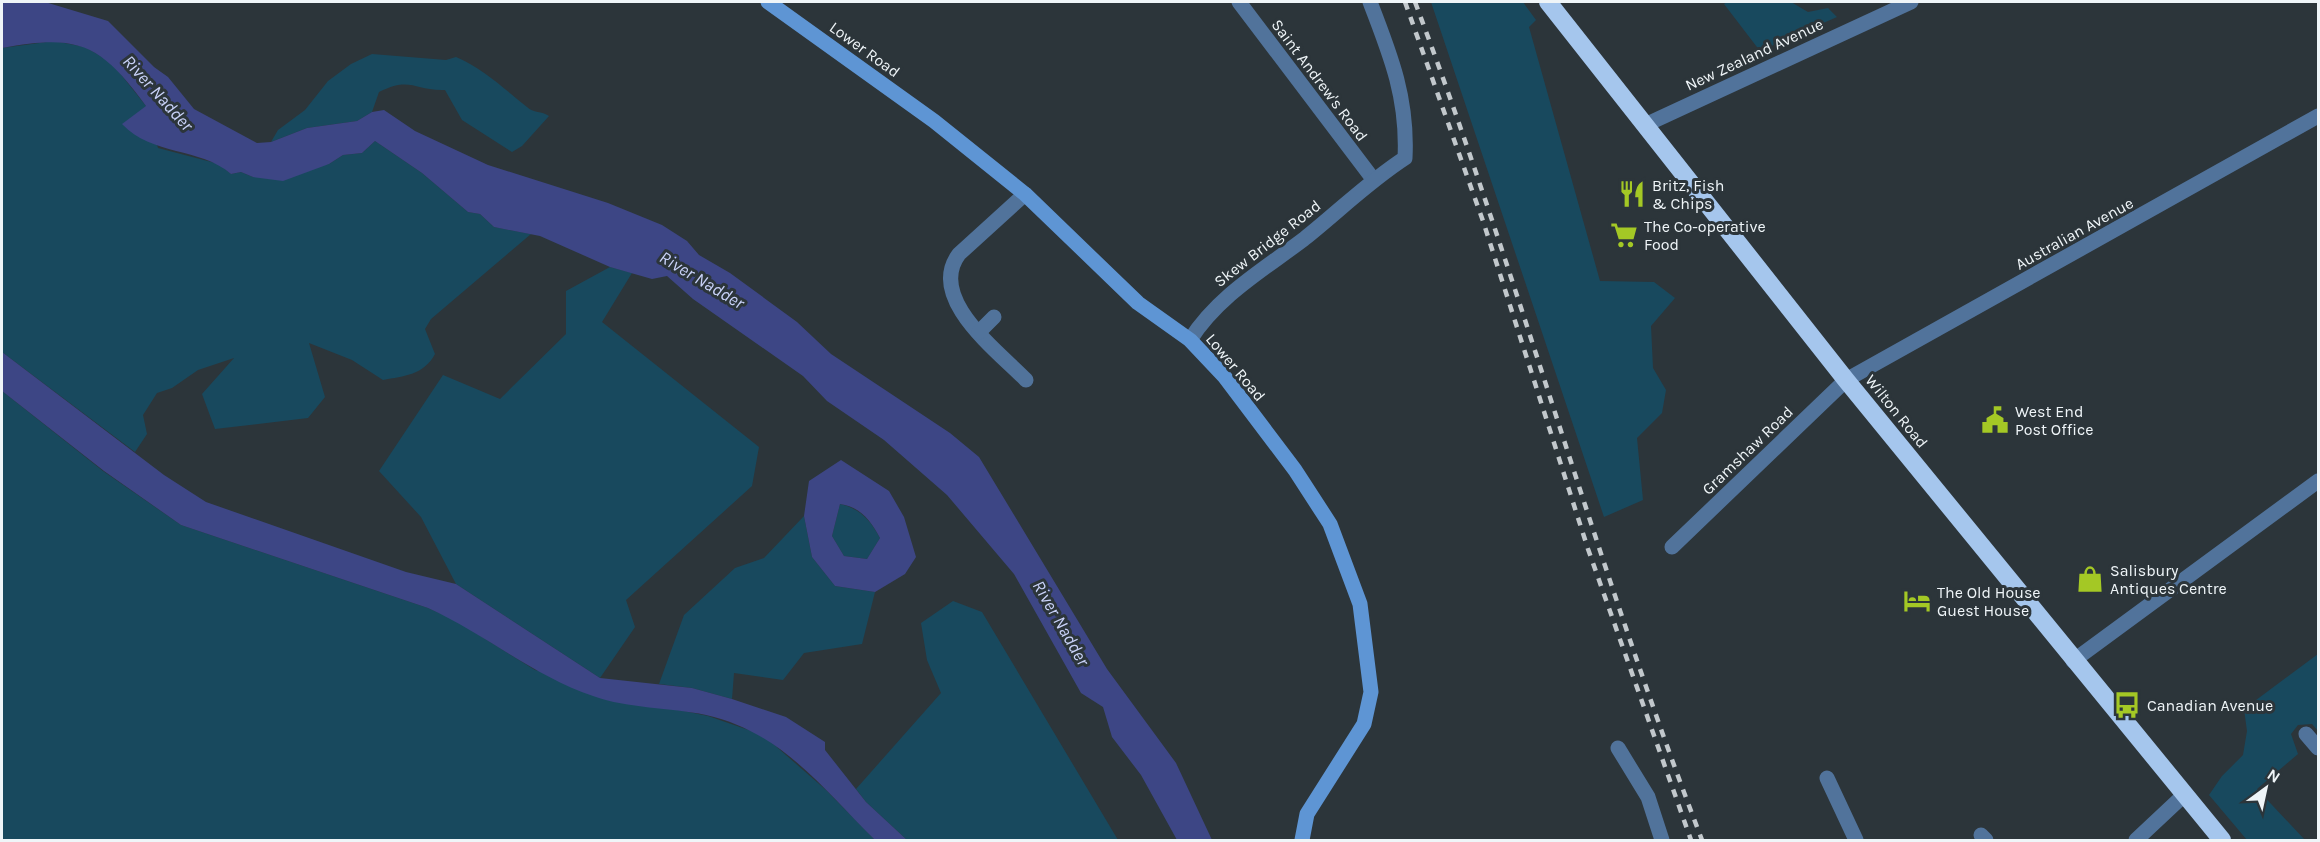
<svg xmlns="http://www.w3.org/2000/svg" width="2320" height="842" font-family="Karla,sans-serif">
<rect width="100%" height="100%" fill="#2c353a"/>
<g fill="#18495e">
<path d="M1431,2H1523L1536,20L1529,27L1600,281L1654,282L1675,298L1651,326L1653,368L1666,390L1662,413L1637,438L1643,500L1604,517Z"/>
<path d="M1727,2H1791L1808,12L1828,8L1837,17L1760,51L1724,4Z"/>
<path d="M54,41L85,47L111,62L146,106L158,148L219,164L231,174L241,172L253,177L329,164L343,155L362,153L375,141L422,173L468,212L480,214L494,227L531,234L431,319L425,329L435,354C424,375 404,376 383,380L352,360L309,343L325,397L308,418L215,429L202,394L234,358L198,370L172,388L157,393L143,415L147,434L135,452L2,352V48Z"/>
<path d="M372,54L446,60L456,57C484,69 503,88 527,107C533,113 542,111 549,116L522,146L512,152L462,120L445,90C413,91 412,76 379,92L372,112L357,121L307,128L271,142L278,130L305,110L328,81L351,64Z"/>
<path d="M610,267L632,273L602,322L759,447L752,486L626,600L635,627L600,678L456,584L421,517L379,471L443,375L500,399L566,334V291Z"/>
<path d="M2,391L103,471L181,525L428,608L455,620L535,670L669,708L708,716L763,735L826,790L875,840H2Z"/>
<path d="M840,504C861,509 870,520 880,538L867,559L844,556L832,536Z"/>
<path d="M804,516L812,557L835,586L875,592L862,644L804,653L783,680L734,673L732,699L692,688L659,684L684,615L735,568L764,558Z"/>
<path d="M953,601L982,612L1118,840H907L866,802L856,789L941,693L927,660L921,623Z"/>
<path d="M2318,654V731L2312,724L2298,725L2291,734L2298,754L2257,789L2305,840H2247L2209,795L2222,776L2243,755L2247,731L2244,709Z"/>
</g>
<g fill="#3d4685" fill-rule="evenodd">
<path d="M2,2H45L108,21L154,67L168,77L194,109L257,143L271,142L307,128L357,121L372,112L384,110L415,131L488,165L608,203L662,225L687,241L699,255L730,273L797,322L831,354L950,433L979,457L1107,669L1176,763L1212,840H1177L1141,775L1112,737L1103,707L1081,693L1014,574L947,495L884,440L827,401L803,376L693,299L667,276L652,279L610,267L540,236L494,227L480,214L468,212L422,173L375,141L362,153L343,155L329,164L283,181L253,177L241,172L231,174C200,147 152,156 122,124L146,106C100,43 78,34 2,48Z"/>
<path d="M2,352L164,475L206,502L406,572L456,584L600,678L692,688L732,699L786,717L825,742V750L866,802L907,840H875C823,789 782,732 706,715C669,707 629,709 593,696C534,676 485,634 428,608L181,525L104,471L2,391Z"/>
<path d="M841,460L889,491L904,517L916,557L905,574L875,592L835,586L812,557L804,516L809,481ZM840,504C861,507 871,521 880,538L867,559L844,556L832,536Z"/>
</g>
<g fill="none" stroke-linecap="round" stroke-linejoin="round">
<g stroke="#51739b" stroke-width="15">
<path d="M1239,2L1373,179"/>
<path d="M1645,125L1911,2"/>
<path d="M1025,194L959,254C926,298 998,351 1026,380"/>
<path d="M979,332L994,317"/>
<path d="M1190,340C1218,296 1263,270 1304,239C1338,212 1368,182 1405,158C1408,99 1391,56 1370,2"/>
<path d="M1672,547L1846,380L2318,116"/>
<path d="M2073,661L2318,481"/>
<path d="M2306,734L2318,748"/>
<path d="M1618,748L1648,797L1662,840"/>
<path d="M1827,778L1856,840"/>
<path d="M1981,835L1986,840"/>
<path d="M2136,840L2184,795"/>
</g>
<path stroke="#5e95d4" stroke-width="15" d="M768,2L934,121L1025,194L1138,303L1190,340L1224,376L1295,470L1330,524L1360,604L1371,692L1364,724L1307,814L1302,840"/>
<path stroke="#a5c6ed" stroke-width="18" d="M1548,2L1846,380L2222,840"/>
<g stroke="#c2c8cc" stroke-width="4.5" stroke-dasharray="8 8" stroke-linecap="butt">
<path d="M1405,2L1483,221L1588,549L1691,840"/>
<path d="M1415,2C1519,278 1596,564 1702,840"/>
</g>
</g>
<defs>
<symbol id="restaurant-bare" viewBox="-9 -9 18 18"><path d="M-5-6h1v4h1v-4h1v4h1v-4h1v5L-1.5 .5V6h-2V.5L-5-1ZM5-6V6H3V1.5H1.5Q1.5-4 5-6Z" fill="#a4c825" stroke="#2c353a" stroke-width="2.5" paint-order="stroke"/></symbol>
<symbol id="supermarket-bare" viewBox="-9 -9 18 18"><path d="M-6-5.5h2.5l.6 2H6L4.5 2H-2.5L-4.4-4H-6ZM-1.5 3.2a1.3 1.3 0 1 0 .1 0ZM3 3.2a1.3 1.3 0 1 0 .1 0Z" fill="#a4c825" stroke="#2c353a" stroke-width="2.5" paint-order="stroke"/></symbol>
<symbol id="civic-bare" viewBox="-9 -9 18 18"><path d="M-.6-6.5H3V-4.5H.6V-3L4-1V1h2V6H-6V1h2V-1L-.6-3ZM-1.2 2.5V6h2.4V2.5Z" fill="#a4c825" stroke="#2c353a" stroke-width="2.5" paint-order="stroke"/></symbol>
<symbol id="shop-bare" viewBox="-9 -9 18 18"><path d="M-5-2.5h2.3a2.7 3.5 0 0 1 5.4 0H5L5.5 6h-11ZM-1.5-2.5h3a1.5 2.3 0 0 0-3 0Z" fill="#a4c825" stroke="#2c353a" stroke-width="2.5" paint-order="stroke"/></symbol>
<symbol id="hotel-bare" viewBox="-9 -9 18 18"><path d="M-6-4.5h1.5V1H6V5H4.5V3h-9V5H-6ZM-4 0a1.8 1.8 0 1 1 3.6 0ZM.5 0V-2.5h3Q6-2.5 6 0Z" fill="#a4c825" stroke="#2c353a" stroke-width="2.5" paint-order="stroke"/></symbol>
<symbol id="bus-bare" viewBox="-9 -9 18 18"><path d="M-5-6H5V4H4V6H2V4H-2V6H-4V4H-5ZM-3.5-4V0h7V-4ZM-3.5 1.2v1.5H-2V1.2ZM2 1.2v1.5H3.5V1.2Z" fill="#a4c825" stroke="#2c353a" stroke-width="2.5" paint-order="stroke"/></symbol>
</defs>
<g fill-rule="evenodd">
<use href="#restaurant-bare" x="1613" y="175" width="38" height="38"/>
<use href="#supermarket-bare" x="1605" y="216" width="38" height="38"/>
<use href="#civic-bare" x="1976" y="401" width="38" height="38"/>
<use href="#shop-bare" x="2071" y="560" width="38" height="38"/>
<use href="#hotel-bare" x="1898" y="582" width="38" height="38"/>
<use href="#bus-bare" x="2108" y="686" width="38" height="38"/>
</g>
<g text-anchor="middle" stroke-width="6" stroke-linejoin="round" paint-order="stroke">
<g font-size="16" fill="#eff5f8" stroke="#2c353a">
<text transform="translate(865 49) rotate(36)" y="6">Lower Road</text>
<text transform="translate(1754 54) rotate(-25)" y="6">New Zealand Avenue</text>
<text transform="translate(1320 80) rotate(53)" y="6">Saint Andrew's Road</text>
<text transform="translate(2074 233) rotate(-29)" y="6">Australian Avenue</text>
<text transform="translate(1267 243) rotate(-38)" y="6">Skew Bridge Road</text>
<text transform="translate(1236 367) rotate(50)" y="6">Lower Road</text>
<text transform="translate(1897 411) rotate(51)" y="6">Wilton Road</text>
<text transform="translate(1747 450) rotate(-44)" y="6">Gramshaw Road</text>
</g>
<g font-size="16" fill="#eff5f8" stroke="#2c353a" text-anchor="start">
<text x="1652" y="191">Britz, Fish<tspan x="1652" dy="18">&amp; Chips</tspan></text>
<text x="1644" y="232">The Co-operative<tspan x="1644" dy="18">Food</tspan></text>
<text x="2015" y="417">West End<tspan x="2015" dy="18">Post Office</tspan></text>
<text x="2110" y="576">Salisbury<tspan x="2110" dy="18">Antiques Centre</tspan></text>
<text x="1937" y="598">The Old House<tspan x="1937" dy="18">Guest House</tspan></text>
<text x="2147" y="711">Canadian Avenue</text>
</g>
<g font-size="18" font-style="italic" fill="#c9d2f8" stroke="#2c353a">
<text transform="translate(158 93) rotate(48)" y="6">River Nadder</text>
<text transform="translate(702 280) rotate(31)" y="6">River Nadder</text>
<text transform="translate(1061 623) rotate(60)" y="6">River Nadder</text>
</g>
</g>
<rect width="2320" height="842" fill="none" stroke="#eff5f8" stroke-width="6"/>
<g transform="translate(2266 788) rotate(33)" stroke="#2c353a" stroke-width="4.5" paint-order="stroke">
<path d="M0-4.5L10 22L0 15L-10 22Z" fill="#eff5f8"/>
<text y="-9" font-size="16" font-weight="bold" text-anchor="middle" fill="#eff5f8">N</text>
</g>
</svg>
